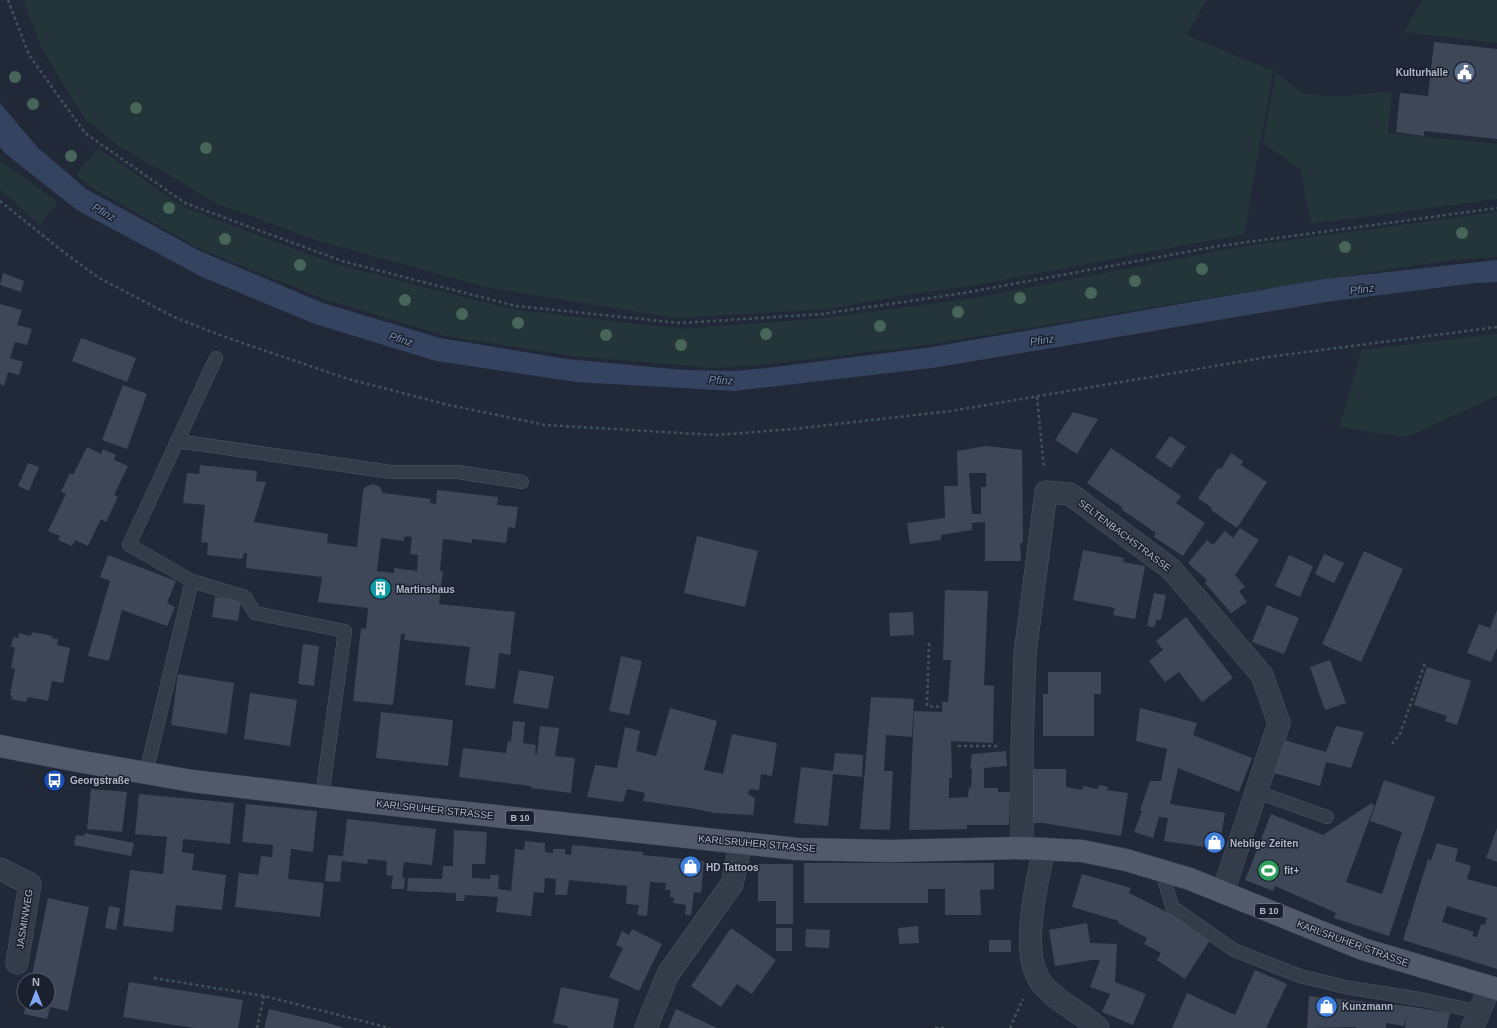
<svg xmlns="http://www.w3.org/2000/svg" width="1497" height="1028" font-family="Helvetica,sans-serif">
<rect width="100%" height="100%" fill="#212938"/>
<g fill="#233539">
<path d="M28,0H1207L1186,35L1273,71L1244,234L976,285L906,295L827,309L676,318L489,288L319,241L218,204L121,147L85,119L43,51L23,1Z"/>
<path d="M1422,0H1497V43L1404,32Z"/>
<path d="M1276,73L1302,93L1336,97L1392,91L1388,133L1497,144V199L1311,224L1300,169L1263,143Z"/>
<path d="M98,148L183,207L335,264L510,309L681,329L816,319L975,298L1239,247L1497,212V257L1453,260L1324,279L926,345L770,364L715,368L573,356L445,336L321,298L200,249L89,186L76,175Z"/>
<path d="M0,160L4,164L58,202L40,225L0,189Z"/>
<path d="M1497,334V396L1406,437L1339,427L1362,350Z"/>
</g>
<path fill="#344360" d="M0,103L37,147L86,189L200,251L323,303L440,338L567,359L684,370L734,371L767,368L926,348L1324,279L1497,260V282L1475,283L1326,302L932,368L735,391L576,382L436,361L315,324L202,277L77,210L6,154L0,147Z"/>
<g fill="#3d4758" fill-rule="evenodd">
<path d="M1434,42L1497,49V139L1424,131V136L1396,132L1400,93L1428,96Z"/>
<path d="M3,273L24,281L21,292L0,285Z"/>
<path d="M0,304L22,310L17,325L32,329L27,345L15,342L10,358L23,362L19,375L8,372L4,386L0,384Z"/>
<path d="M81,338L136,358L127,382L72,361Z"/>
<path d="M123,385L147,394L127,449L102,440Z"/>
<path d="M1073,412L1098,419L1077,454L1055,440Z"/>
<path d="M1170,436L1186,447L1171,468L1155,457Z"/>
<path d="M986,446L1022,450L1023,543H1020L1021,561H985V522L972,523V530L941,535V540L910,544L907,523L945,518L944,486H958L957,451ZM969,473H986V487H981V514H972Z"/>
<path d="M87,447L101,454L103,449L116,455L114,460L128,466L114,495L118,497L106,522L101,519L88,546L75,540L72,546L58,540L60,536L48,531L66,494L61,492L70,473L73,475Z"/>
<path d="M1111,448L1181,496L1176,503L1205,523L1183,556L1154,537L1156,533L1121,509L1123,508L1087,483Z"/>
<path d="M1231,453L1243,461L1241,465L1267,482L1237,528L1211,510L1212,508L1198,498L1218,468L1221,469Z"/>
<path d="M28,463L39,467L29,491L18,486Z"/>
<path d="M200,465L257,471L256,481L266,482L254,522L328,534L327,543L357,547L363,491L365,487L373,484L380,487L383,493L431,499L430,503L436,504L437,490L498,497L497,505L518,507L515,528L508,527L506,543L472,539V543L443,539L440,571H443L439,604L515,612L510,655L499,653L495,689L465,685L470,647L404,640L405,634H401L393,705L353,701L361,628L366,629L368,608L318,602L322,577L246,568L247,553H244L242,559L207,555L208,543L201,542L205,505L183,503L187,473L199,474ZM405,536L412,537L410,554L418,555L417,571L394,568V573L377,571L381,538L404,541Z"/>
<path d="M1240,528L1259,540L1235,575L1245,587L1239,591L1247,602L1231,613L1205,583L1207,580L1188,563L1207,540L1213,545L1225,531L1233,538Z"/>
<path d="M697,536L758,551L745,607L684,593Z"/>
<path d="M1083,550L1124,558L1123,562L1145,566L1135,619L1113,615L1115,608L1073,600Z"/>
<path d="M1364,551L1403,569L1361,662L1322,644Z"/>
<path d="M1324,554L1344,563L1334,583L1315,574Z"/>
<path d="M108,555L176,581L167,603L175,607L167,626L122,610L109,661L88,656L110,581L100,577Z"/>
<path d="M1289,555L1313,566L1300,597L1275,586Z"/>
<path d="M945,590L988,591L984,685L994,686L993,743L951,741L952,778H949V798L968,797L969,787L971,788L972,769H970L972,754L1006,751L1007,766L984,768V788H998V792H1010L1009,825H967V829L909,830L914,711L942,712V702H948L951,660H943Z"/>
<path d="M1154,593L1166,595L1161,620H1156L1155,627L1147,626Z"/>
<path d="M215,597L241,600L238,621L212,617Z"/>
<path d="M1267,605L1299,618L1284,654L1252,642Z"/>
<path d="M1497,610V648L1491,662L1467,653L1479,624L1490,628Z"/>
<path d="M913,612L914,635L890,636L889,613Z"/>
<path d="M1186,617L1233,678L1202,702L1179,672L1165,682L1149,661L1163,650L1156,641Z"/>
<path d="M32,632L53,636L52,638L58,639L57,645L70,648L63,683L52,681L48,701L28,697L26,702L11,699L12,696L10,695L15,669L11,668L15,647H11L13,637L18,638L19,633L31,636Z"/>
<path d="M303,644L319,646L314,686L298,684Z"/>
<path d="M621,656L642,661L629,715L609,711Z"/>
<path d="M1330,660L1346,703L1325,710L1310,667Z"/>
<path d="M1427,667L1471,681L1457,725L1445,721L1447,716L1414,705Z"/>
<path d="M519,670L554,676L548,709L513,703Z"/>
<path d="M1048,672H1101V694H1094V736H1043V694H1048Z"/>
<path d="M178,674L234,683L227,734L171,725Z"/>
<path d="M250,693L297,700L290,746L244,739Z"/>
<path d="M871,697L914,699L912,737L886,735L884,771H893L890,830L860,829Z"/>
<path d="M670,708L717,721L704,770L723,774L732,734L777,743L772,776L761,774L759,790L749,789L748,794L755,798L753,815L715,813L696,809L643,801L645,793L627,789L623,802L587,797L595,765L617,768L625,727L640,731L636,751L656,756Z"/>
<path d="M1140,708L1197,723L1193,735L1252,758L1239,792L1178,768L1170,804L1225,813L1219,849L1164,841L1168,818L1159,817L1153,838L1134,832L1142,811L1140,810L1150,781H1161L1167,749L1136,741Z"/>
<path d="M381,712L453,720L448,766L376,758Z"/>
<path d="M513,721L525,722L523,743L536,745L535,754H537L540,726L559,728L555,756L575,758L571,793L531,788V786L459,777L463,748L506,753L508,741L511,742Z"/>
<path d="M1336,726L1364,732L1351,768L1326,762L1320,786L1274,773L1284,740L1326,752Z"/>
<path d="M835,753L863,755L862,777L833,774L828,826L794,823L801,767L833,771Z"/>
<path d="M1027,769H1066V787L1083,790V786L1098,789L1099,785L1108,787L1107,790L1128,793L1121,836L1043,823H1026Z"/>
<path d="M1384,780L1435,797L1389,936L1334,918L1336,913L1275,886L1273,891L1245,880L1271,814L1323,835L1370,804H1373L1374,807L1346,882L1382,894L1402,832L1370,821Z"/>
<path d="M91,789L127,792L122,832L87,829Z"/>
<path d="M139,794L234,803L230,844L183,839L182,852L194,854L192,870L226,875L222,910L176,905L173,932L123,926L130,870L163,874L167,837L135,834Z"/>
<path d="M246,804L317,811L313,852L291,849L288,879L324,883L320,917L235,907L239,873L258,875L261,856L272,857L273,845L242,842Z"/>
<path d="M347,819L436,829L432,865L404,862L402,877L405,878L404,889H391L393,876L386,875L387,861L368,859L367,864L342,861L340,882L325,881L328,855L343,856Z"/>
<path d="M1497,828V862L1486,858Z"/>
<path d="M454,830L487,832L485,864H472V878L490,879V875H499L498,889L511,891L515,849L524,850L525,841L545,843V852L553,853V849H565V854L571,855L572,845L643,852V855L704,861L701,893L694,892L691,915H685L686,905L673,903L674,898L670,897V890H665L666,883L650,882L647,916L637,915L639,905L626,904L627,886L569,880L567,895H555L556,879L545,878L544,893L534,892L531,916L496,912L498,897L465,895L464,901H456V893L407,891L408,878L442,879L443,866H453Z"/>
<path d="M85,833L134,843L131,856L74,845L76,835L85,836Z"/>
<path d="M1437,843L1458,849L1455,861L1471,866L1467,879L1497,887V969L1403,940L1428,859L1431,860ZM1447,906L1487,918L1485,925L1481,924L1477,937L1472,936L1474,932L1442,922Z"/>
<path d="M804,863H994V889L980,890L981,915H945V889H928V903H804Z"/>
<path d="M758,864H793V924H776V901H758Z"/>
<path d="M1082,874L1131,888L1129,893L1179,918L1210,940L1185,979L1157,960L1161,953L1144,944L1147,938L1118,923L1119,921L1072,907Z"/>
<path d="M48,898L89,907L68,1011L50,1007L47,1019L24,1014L26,1004H48V980H31Z"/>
<path d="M109,906L120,908L116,930L105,928Z"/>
<path d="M1087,923L1090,943L1117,944L1115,982L1146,994L1133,1025L1102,1012L1110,994L1090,987L1100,960H1092L1055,966L1049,930Z"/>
<path d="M918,926L919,943L899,944L898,928Z"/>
<path d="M731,928L776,960L752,994L737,984L721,1007L691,986Z"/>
<rect x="776" y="928" width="16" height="23"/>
<path d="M632,929L662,944L639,991L609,977L623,948L616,945L622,931L629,935Z"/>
<path d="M806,929L830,930L829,948L805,947Z"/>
<rect x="989" y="940" width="22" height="12"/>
<path d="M1255,970L1287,984L1266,1028H1172L1187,993L1235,1015Z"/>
<path d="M129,982L243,1000L238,1028H194L123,1017Z"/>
<path d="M561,987L619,999L613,1028H567L568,1026L553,1023Z"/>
<path d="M1309,996L1408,1006L1450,1013L1447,1028H1405L1407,1014L1404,1026L1386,1023V1028H1356V1027L1307,1028Z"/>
<path d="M269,1009L328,1023L344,1028H264Z"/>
<path d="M676,1009L717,1028H668Z"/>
</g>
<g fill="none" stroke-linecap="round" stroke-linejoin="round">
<defs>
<g id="lane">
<path d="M216,358L129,545L192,581L245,597L255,613L345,631L322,796"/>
<path d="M177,441L391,472H458L522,482"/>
<path d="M146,773L192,581"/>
<path d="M1257,792L1327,817"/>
<path d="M1162,871L1172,907L1234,950L1300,976L1345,987L1420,999L1480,1012"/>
</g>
<g id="street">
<path d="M1022,848V747L1025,654L1046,492L1070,494L1171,569L1262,675L1279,723L1223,892"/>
<path d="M1044,849C1037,883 1018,957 1043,985C1058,1003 1081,1012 1098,1028"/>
<path d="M0,869L30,884L17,963"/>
<path d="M646,1028L668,974L732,884L741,843"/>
<path d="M1472,1028L1490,987"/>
</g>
<path id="primary" d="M0,746L83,762L192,781L376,803L797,849L890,851L1022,848L1082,851L1126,860L1190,879L1363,949L1497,989"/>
</defs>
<use href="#lane" stroke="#4f5663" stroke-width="14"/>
<use href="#street" stroke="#4f5663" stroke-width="23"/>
<use href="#primary" stroke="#3e4452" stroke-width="23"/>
<g stroke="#405257" stroke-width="2.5" stroke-dasharray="3 3" stroke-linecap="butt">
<path d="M8,0L29,55L85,133L185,203L342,261L516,306L680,323L822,314L964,293L1219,246L1497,208"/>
<path d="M0,201L61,250L99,278L176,318L225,337L348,379L449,405L545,425L716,435L793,429L951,411L1268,357L1497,327"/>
<path d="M1037,397L1044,469"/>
<path d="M929,643L927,706L942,707"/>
<path d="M1392,744L1400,734L1425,663"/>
<path d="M958,746H998"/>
<path d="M154,978L264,996L390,1028"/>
<path d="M257,1028L264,996"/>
<path d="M935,1028H946"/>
<path d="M1010,1028L1023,999"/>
</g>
<use href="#lane" stroke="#343b49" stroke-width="13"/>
<use href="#street" stroke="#343b49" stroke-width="22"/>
<use href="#primary" stroke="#525a69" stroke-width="22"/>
</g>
<g fill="#476559">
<circle cx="15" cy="77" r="6"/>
<circle cx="33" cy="104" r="6"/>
<circle cx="136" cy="108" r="6"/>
<circle cx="206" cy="148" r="6"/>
<circle cx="71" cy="156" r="6"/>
<circle cx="169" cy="208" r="6"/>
<circle cx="1462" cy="233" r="6"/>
<circle cx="225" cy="239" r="6"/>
<circle cx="1345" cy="247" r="6"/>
<circle cx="300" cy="265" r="6"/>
<circle cx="1202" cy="269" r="6"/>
<circle cx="1135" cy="281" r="6"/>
<circle cx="1091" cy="293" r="6"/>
<circle cx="1020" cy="298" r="6"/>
<circle cx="405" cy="300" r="6"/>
<circle cx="958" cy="312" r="6"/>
<circle cx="462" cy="314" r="6"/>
<circle cx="518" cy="323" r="6"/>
<circle cx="880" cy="326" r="6"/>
<circle cx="766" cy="334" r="6"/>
<circle cx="606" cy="335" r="6"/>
<circle cx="681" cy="345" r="6"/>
</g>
<defs>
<symbol id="civic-disc" viewBox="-11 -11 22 22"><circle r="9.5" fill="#5c6f8a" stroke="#1a202d"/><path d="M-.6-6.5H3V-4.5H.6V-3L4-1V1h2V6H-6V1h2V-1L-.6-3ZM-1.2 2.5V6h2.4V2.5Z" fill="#fff"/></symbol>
<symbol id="building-disc" viewBox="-11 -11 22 22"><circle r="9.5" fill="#0f9aa8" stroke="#1a202d"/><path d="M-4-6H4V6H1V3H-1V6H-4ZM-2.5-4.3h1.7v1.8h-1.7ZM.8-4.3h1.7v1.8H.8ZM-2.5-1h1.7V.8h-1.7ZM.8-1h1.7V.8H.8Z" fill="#fff"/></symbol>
<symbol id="bus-disc" viewBox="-11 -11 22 22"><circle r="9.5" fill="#1a4fb4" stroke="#1a202d"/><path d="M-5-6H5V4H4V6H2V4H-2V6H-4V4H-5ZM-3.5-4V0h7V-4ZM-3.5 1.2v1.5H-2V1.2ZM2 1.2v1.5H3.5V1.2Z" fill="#fff"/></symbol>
<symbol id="shop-disc" viewBox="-11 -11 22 22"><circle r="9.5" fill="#3f7fe0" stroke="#1a202d"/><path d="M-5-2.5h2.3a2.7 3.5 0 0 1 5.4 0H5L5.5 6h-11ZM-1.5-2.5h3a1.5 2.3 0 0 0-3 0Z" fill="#fff"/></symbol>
<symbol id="stadium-disc" viewBox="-11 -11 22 22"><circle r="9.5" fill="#2e9e5b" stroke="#1a202d"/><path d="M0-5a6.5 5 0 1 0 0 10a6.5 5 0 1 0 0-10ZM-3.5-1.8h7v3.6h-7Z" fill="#fff"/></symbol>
</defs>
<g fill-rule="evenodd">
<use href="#civic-disc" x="1452" y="60" width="25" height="25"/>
<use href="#building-disc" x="368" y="576" width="25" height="25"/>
<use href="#bus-disc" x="42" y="768" width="25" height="25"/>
<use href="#shop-disc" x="1202" y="830" width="25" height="25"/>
<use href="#shop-disc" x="678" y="854" width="25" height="25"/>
<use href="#stadium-disc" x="1256" y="858" width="25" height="25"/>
<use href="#shop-disc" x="1314" y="994" width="25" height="25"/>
</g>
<g text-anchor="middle" stroke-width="3" stroke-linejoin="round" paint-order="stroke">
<g fill="#1a202d" stroke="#828997" stroke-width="1">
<rect x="506" y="811" width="28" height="14" rx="3"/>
<rect x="1255" y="904" width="28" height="14" rx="3"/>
</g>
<g font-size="9" font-weight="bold" fill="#afb6c5">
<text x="520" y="821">B 10</text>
<text x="1269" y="914">B 10</text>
</g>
<g font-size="10" font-weight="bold" fill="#afb6c5" stroke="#1a202d" text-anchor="start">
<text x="1448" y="76" text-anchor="end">Kulturhalle</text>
<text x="396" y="593">Martinshaus</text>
<text x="70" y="784">Georgstraße</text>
<text x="1230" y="847">Neblige Zeiten</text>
<text x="706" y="871">HD Tattoos</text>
<text x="1284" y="874">fit+</text>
<text x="1342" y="1010">Kunzmann</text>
</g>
<g font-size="10" fill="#afb6c5" stroke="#1a202d">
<text transform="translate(1125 535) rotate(37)" y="4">SELTENBACHSTRASSE</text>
<text transform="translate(435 809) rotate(6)" y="4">KARLSRUHER STRASSE</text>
<text transform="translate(757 843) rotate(5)" y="4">KARLSRUHER STRASSE</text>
<text transform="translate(24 919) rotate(-81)" y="4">JASMINWEG</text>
<text transform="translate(1353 943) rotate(20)" y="4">KARLSRUHER STRASSE</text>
</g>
<g font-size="11" font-style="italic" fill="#768aae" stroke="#1a202d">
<text transform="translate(104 212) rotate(29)" y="4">Pfinz</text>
<text transform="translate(1362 289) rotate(-7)" y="4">Pfinz</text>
<text transform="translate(401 339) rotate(17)" y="4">Pfinz</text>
<text transform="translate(1042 340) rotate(-9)" y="4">Pfinz</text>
<text transform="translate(721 380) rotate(3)" y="4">Pfinz</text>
</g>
</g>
<g transform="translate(36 992)"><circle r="19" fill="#1a202d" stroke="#565c6a"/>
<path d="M0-3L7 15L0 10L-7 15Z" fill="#81a7f7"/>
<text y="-6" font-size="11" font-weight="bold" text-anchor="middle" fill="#afb6c5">N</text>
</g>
</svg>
